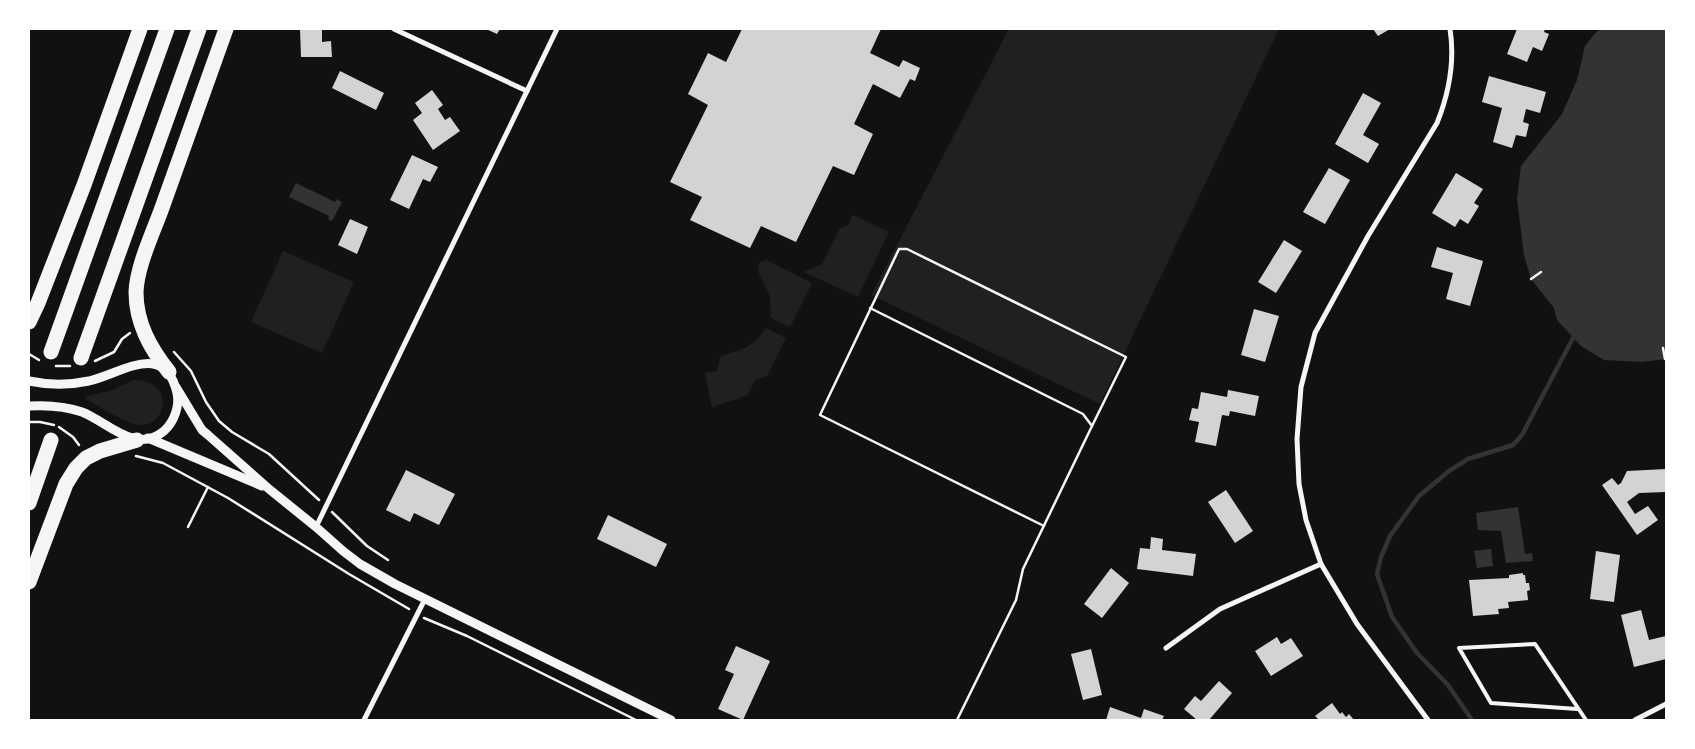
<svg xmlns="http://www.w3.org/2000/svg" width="1695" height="749" font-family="'Roboto Condensed',sans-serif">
<rect width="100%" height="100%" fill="#111"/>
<g fill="#202020">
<path d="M1009,29H1279L1100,404L871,295Z"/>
<path d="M853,215L889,232L858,297L804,272L822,264L840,228L848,225Z"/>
<path d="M283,251L354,282L322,353L251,322Z"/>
<path d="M766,260L812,283L790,327L771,318L770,297L757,269L760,262Z"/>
<path d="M766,328L786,338L767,376L755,380L748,395L712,407L705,373L717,371L721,355C744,350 752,347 766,328Z"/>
<path d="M133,380C176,379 168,428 138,425C127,424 97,405 86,399V396L113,390Z"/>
</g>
<g fill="#333">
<path d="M1602,29H1666V359L1642,362L1604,360L1581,346L1557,320L1554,308L1531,279L1524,255L1517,199L1521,166L1562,114L1577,80L1585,46L1596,32Z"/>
<path d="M296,183L335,202L337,199L342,202L332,221L328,219L329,216L289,197Z"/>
<path d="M1518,507L1525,554L1532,553L1533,561L1506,563L1501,531L1478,530L1476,513Z"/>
<path d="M1491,549L1493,566L1477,568L1474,551Z"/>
</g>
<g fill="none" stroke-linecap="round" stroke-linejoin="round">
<path stroke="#333" stroke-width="4.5" d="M1472,720L1448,685L1417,653L1392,617L1377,574L1381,557L1390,536L1419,496L1449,471L1468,459L1513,445L1522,435L1573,338"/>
</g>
<g fill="#d3d3d3">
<path d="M300,29H322V42L331,41L332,57H301Z"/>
<path d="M486,29H500L497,34Z"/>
<path d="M742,29H759L763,30L762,29H881L870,53L899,67L903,60L920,68L915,81L910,79L900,98L873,84L854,124L873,134L854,175L833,166L796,242L761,226L750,248L690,220L702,197L670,182L708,105L688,94L708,53L726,62Z"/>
<path d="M1373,29H1390L1378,36Z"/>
<path d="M1517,29H1545L1544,32L1549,34L1542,51L1533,47L1527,62L1507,54Z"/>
<path d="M340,71L384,93L376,110L332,88Z"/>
<path d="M1489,76L1546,92L1540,113L1526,109L1523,122L1529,124L1526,137L1516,135L1512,148L1493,142L1502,108L1482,102Z"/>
<path d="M432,90L443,105L438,109L445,120L450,117L460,131L433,150L413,120L422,113L415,103Z"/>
<path d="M1363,93L1381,103L1363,135L1379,144L1368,163L1335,144Z"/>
<path d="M412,155L438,167L430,182L423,179L409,209L390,200Z"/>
<path d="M1329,168L1350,180L1325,224L1303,212Z"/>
<path d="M1456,173L1483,189L1474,203L1479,206L1468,224L1460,219L1455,227L1432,213Z"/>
<path d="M350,219L368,227L357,254L338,245Z"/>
<path d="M1284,240L1302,251L1276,293L1258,282Z"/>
<path d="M1437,247L1483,261L1470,306L1446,299L1453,273L1431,267Z"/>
<path d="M1254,309L1279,316L1265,362L1241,355Z"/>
<path d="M1228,390L1259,396L1255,416L1230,411L1229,416L1222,415L1216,446L1195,442L1199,422L1189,420L1192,408L1198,409L1201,392L1227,397Z"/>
<path d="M1666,469V492L1639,493L1627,502L1635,514L1648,506L1658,520L1637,535L1602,485L1612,478L1618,485L1621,483L1627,471Z"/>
<path d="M406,470L455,494L439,525L414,513L410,522L386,510Z"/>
<path d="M1226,490L1253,531L1235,543L1208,502Z"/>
<path d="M608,515L667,544L656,567L597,539Z"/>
<path d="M1151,537L1163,539L1162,550L1196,554L1193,576L1137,569L1140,548L1150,549Z"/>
<path d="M1596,551L1620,555L1614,602L1590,599Z"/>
<path d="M1111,568L1129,583L1102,618L1084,604Z"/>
<path d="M1523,573V575H1525L1526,583H1529L1530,590L1527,591L1528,600L1508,602L1509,608L1498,609L1499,614L1473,616L1469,580L1509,578V575Z"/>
<path d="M1641,610L1649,640L1666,636V659L1634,667L1621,615Z"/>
<path d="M1277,637L1281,644L1291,638L1303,656L1271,676L1255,651Z"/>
<path d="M736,646L770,661L743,720L718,709L734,674L725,670Z"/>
<path d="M1091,649L1102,695L1083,700L1071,654Z"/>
<path d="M1219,681L1232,693L1209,720H1197L1184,709L1195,696L1201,701Z"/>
<path d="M1332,703L1340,714L1342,712L1346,717L1349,714L1354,720H1319L1315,716Z"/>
<path d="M1110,707L1141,718L1144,709L1164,716L1162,720H1106Z"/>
</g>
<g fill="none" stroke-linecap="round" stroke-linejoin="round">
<g stroke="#f5f5f5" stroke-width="2.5">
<path d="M1531,279L1541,272"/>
<path d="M870,308L1077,411L1083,414L1092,426L1023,569L1016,600L957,720"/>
<path d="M1663,348L1665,359"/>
<path d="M174,352L191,371L206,402L219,421L232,432L269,454L319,500"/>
<path d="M29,354L39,360"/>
<path d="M95,361L114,352L122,339L130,333"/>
<path d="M56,366H70"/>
<path d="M29,422H40L54,425"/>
<path d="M59,427L73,437L79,445"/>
<path d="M136,456L163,463L228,498L349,574L409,609"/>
<path d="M332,512L367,546L388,560"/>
<path d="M1044,526L820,415L899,249H907L1126,357L1092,426"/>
<path d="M188,527L208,487"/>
<path d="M424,618L467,636L636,720"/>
</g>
<path stroke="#f5f5f5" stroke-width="4" d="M1577,709L1491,703L1459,648L1535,644L1586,720"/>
<g stroke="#f5f5f5" stroke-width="5">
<path d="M394,29L527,91"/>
<path d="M316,527L557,29"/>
<path d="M1166,648L1220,609L1321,564"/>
<path d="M364,720L425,599"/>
<path d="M1428,720L1357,624L1321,564L1306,520L1299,484L1297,439L1301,387L1315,333L1368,236L1437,123C1449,93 1455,61 1450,29"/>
<path d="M1635,720L1666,704"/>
</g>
<g stroke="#f5f5f5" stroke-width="9">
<path d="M29,381C48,385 70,385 89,381C122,373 165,340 177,393C180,406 174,422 164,431C135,455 108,422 82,412C65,406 46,405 29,406"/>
<path d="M176,387L202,430L208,435L269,489L316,527L343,551L360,564L395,584L671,720"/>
<path d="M148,438L262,486"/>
</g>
<g stroke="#f5f5f5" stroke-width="15">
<path d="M29,322L38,303L84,185L140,29"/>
<path d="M51,352L167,29"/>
<path d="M81,358L199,29"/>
<path d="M169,372C150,348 136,323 136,292C137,265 154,231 163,205C184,146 205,87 226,29"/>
<path d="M29,503L51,440"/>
<path d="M29,582L66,484L76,468L86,458L100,451L137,440"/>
</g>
</g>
<rect width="1695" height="749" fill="none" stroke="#ffffff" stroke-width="60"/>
</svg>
